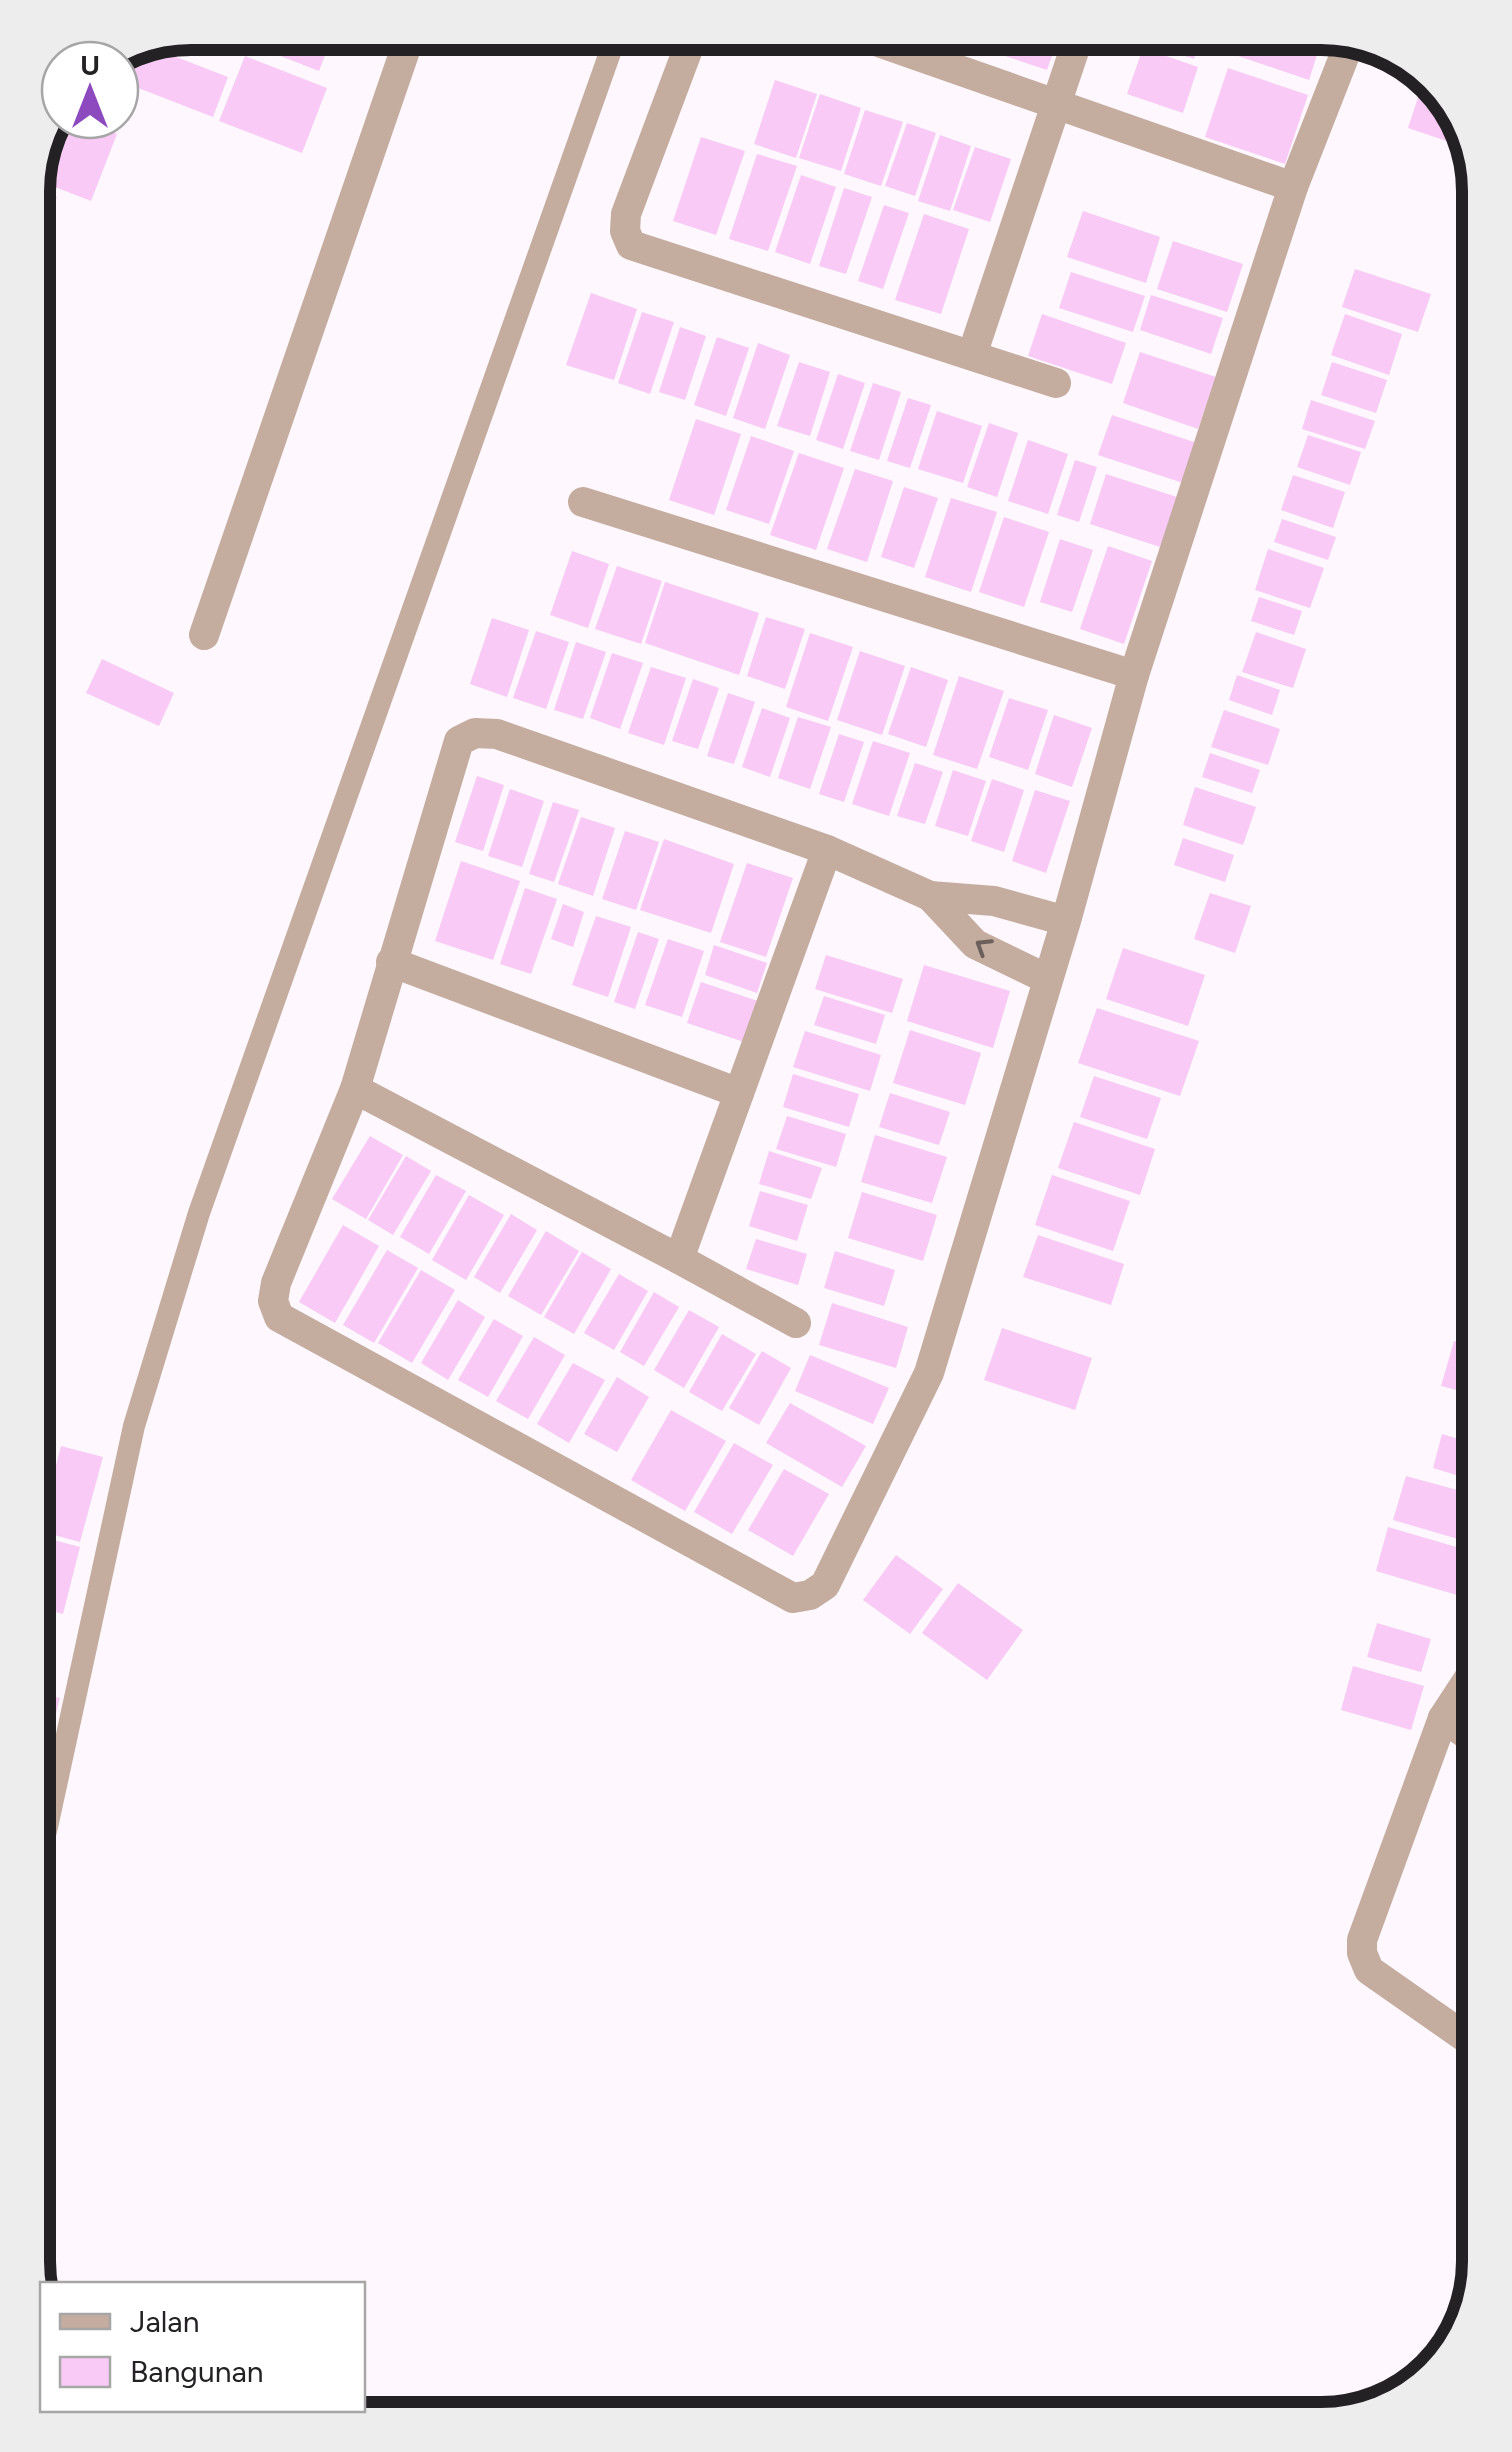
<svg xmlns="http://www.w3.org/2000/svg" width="1512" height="2452" font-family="Figtree,sans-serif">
<rect width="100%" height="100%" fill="#fef8fe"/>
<g fill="#f8caf5">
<path d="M195,33H241L235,48Z"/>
<path d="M257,33H295L329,45L319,71L252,45Z"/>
<path d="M314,33H358L352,48Z"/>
<path d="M935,33H973L969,45Z"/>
<path d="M979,33H1060L1047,70L975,46Z"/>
<path d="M1132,33H1202L1194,59L1130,38Z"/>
<path d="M1239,33H1324L1309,80L1232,54Z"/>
<path d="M153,48L228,77L213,117L128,84L141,53Z"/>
<path d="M1143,48L1198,67L1183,113L1127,94Z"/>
<path d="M245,56L327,88L302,153L219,121Z"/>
<path d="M1228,68L1308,95L1285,164L1205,137Z"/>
<path d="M1424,79L1463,120L1470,149L1408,128Z"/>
<path d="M775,80L817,94L796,158L754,144Z"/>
<path d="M820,94L861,108L841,171L799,158Z"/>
<path d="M865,110L903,122L881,186L844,174Z"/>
<path d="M67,120H81L117,134L91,201L42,182Z"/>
<path d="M907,123L936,133L915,196L885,186Z"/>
<path d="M940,135L971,146L950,211L918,201Z"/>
<path d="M701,137L745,151L716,235L673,221Z"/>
<path d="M975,147L1011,159L990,222L953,210Z"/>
<path d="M757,154L797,166L768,251L729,239Z"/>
<path d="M801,175L836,187L810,264L775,252Z"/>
<path d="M33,187L57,197L40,242L33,239Z"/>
<path d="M844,188L872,197L846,274L819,266Z"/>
<path d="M884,205L909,213L883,289L858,281Z"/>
<path d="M1083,211L1160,237L1146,283L1067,257Z"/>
<path d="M924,214L969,229L941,314L895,300Z"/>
<path d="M1173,241L1243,264L1227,312L1157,289Z"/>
<path d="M1355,269L1431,294L1418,332L1342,307Z"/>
<path d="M1071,272L1145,296L1133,332L1059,308Z"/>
<path d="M591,293L637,309L614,380L566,365Z"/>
<path d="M1151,295L1223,318L1211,354L1140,330Z"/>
<path d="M642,312L674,322L650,394L618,383Z"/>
<path d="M1042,314L1126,343L1112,384L1028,356Z"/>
<path d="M1345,314L1402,334L1389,375L1331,355Z"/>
<path d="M680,327L706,336L685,400L659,392Z"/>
<path d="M717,337L749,348L726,416L694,405Z"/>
<path d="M758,343L790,355L765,429L733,418Z"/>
<path d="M1140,352L1216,377L1198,429L1123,403Z"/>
<path d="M799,362L830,372L810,436L777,426Z"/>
<path d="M1332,362L1387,380L1376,413L1321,395Z"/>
<path d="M838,374L865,383L843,449L816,440Z"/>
<path d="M873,383L901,392L879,460L850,451Z"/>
<path d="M908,398L931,405L910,468L887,461Z"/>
<path d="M1311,400L1375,421L1365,449L1302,429Z"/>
<path d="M937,411L982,426L963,483L918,469Z"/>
<path d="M1112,415L1197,443L1183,483L1098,455Z"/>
<path d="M696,419L741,434L714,515L669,500Z"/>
<path d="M989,423L1018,433L997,497L967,487Z"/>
<path d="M1308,435L1361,452L1350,485L1297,467Z"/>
<path d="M751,436L794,451L769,524L726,510Z"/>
<path d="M1028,440L1068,454L1048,514L1008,501Z"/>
<path d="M799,453L844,468L816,550L770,535Z"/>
<path d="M1075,460L1097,467L1079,522L1057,515Z"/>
<path d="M855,469L893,481L867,562L827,549Z"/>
<path d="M1106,474L1177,497L1160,547L1090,524Z"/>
<path d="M1293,475L1345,492L1333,528L1281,510Z"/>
<path d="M904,487L938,498L914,568L881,557Z"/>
<path d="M951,498L997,512L971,592L925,577Z"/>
<path d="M1004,517L1049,532L1024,607L979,592Z"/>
<path d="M1282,519L1336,537L1328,560L1274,542Z"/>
<path d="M1060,539L1093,550L1072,612L1040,602Z"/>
<path d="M1108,546L1152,561L1124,644L1080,629Z"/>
<path d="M1268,549L1324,568L1310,608L1255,590Z"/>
<path d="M572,551L609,564L588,628L550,615Z"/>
<path d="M617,566L662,581L641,644L595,629Z"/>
<path d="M665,582L759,613L739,675L645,643Z"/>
<path d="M1259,597L1302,611L1294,635L1251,621Z"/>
<path d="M766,617L805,629L785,689L747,676Z"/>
<path d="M492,618L529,630L507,697L470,684Z"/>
<path d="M536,631L569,642L546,709L513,698Z"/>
<path d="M1256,632L1306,649L1293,688L1242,672Z"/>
<path d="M810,633L853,647L828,721L786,707Z"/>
<path d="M576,642L606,652L583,719L554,710Z"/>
<path d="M860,651L905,666L882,735L837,720Z"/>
<path d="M612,653L643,663L620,729L590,718Z"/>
<path d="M102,659L174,693L159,726L86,693Z"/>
<path d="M651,667L686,678L664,745L628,733Z"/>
<path d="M911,667L948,680L926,747L888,734Z"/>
<path d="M1237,675L1280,690L1272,715L1229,700Z"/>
<path d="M959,676L1004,691L977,769L933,755Z"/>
<path d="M693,679L719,688L698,749L672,741Z"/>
<path d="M728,693L755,702L734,764L707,756Z"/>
<path d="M1009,698L1048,710L1028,770L989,757Z"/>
<path d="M762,708L790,718L770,777L742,767Z"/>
<path d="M1224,710L1280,729L1268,765L1211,747Z"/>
<path d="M1054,715L1092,728L1072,787L1035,774Z"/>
<path d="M798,717L831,727L810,789L778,778Z"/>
<path d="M839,734L864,742L844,802L819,794Z"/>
<path d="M873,741L910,753L889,816L852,804Z"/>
<path d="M1210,753L1260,770L1252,793L1202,777Z"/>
<path d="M915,763L943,772L925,824L897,816Z"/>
<path d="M953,770L986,781L968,836L935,826Z"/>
<path d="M477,776L504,785L483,851L455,842Z"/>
<path d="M992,779L1024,790L1004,852L971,841Z"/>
<path d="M1195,787L1256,807L1243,845L1183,825Z"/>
<path d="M510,789L544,801L522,867L488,856Z"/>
<path d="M1035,790L1070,801L1046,873L1012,861Z"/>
<path d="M553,802L579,810L554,882L529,874Z"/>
<path d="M581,817L615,828L593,896L558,884Z"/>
<path d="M625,831L659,842L636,910L602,899Z"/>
<path d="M1183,838L1234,855L1225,882L1174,865Z"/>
<path d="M664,839L734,864L711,933L640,910Z"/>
<path d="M461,861L520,881L493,960L435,941Z"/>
<path d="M747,863L793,878L766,957L720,942Z"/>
<path d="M525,888L557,899L531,974L500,964Z"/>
<path d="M1210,893L1251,906L1235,953L1194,939Z"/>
<path d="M563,904L584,912L573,947L551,939Z"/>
<path d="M596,916L631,927L608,997L572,985Z"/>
<path d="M638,932L659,939L635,1009L614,1002Z"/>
<path d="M668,939L704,951L682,1017L645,1005Z"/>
<path d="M714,945L767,963L757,993L705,975Z"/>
<path d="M1123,948L1205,975L1188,1026L1106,999Z"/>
<path d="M826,955L903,979L892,1013L815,989Z"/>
<path d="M924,965L1010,991L993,1048L907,1021Z"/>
<path d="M701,982L758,1001L744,1042L687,1023Z"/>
<path d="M824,996L885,1015L876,1044L814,1025Z"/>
<path d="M1097,1008L1199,1041L1180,1096L1078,1063Z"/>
<path d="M910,1030L981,1053L965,1105L893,1083Z"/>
<path d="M805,1031L881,1055L870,1091L793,1067Z"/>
<path d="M793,1074L859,1094L849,1127L783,1107Z"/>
<path d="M1094,1076L1161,1098L1147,1139L1080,1117Z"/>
<path d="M890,1093L950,1112L939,1145L879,1127Z"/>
<path d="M787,1116L846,1134L836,1167L776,1149Z"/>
<path d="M1074,1122L1155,1149L1140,1195L1058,1168Z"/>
<path d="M875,1135L947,1157L932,1203L861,1182Z"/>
<path d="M370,1136L403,1155L366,1219L332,1199Z"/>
<path d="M769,1151L822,1168L811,1199L759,1184Z"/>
<path d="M406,1156L431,1171L393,1235L368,1220Z"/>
<path d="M436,1175L466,1191L429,1254L400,1237Z"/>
<path d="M1052,1175L1130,1201L1113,1251L1035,1225Z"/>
<path d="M760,1191L808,1205L797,1241L749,1226Z"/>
<path d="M862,1192L937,1215L923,1261L848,1238Z"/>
<path d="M469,1195L504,1215L466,1280L432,1260Z"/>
<path d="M511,1214L537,1230L500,1293L474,1277Z"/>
<path d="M343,1225L379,1246L335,1323L299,1302Z"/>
<path d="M546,1231L579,1251L541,1315L508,1296Z"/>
<path d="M1038,1235L1124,1264L1111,1305L1023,1277Z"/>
<path d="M756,1239L807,1254L798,1285L746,1269Z"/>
<path d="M387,1250L418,1268L374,1343L343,1325Z"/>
<path d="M835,1251L895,1270L884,1306L824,1288Z"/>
<path d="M582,1252L611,1269L574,1334L544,1317Z"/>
<path d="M421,1270L455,1290L412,1363L378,1343Z"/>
<path d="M619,1274L648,1291L614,1350L584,1333Z"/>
<path d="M654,1292L679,1307L644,1366L620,1352Z"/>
<path d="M1472,1297L1479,1299V1341L1460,1336Z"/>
<path d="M458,1300L485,1317L448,1380L421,1363Z"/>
<path d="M832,1303L908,1327L896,1368L819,1345Z"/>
<path d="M689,1310L719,1327L684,1388L654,1370Z"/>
<path d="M494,1319L523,1336L488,1397L458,1380Z"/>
<path d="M1002,1328L1092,1358L1075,1410L984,1380Z"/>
<path d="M722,1334L756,1354L722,1411L689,1392Z"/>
<path d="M534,1337L565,1355L528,1419L496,1401Z"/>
<path d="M1454,1341L1479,1348V1396L1441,1386Z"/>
<path d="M762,1351L791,1368L759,1425L729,1408Z"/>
<path d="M810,1355L889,1388L873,1424L795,1391Z"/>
<path d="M573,1363L605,1380L569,1443L537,1424Z"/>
<path d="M617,1377L649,1397L617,1452L584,1434Z"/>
<path d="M790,1403L866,1446L842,1487L766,1443Z"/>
<path d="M671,1410L726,1441L685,1511L631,1480Z"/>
<path d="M1442,1434L1479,1445V1482L1433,1468Z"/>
<path d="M734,1443L773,1465L732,1534L694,1512Z"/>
<path d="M61,1446L103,1457L80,1542L39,1531Z"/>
<path d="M784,1469L829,1494L793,1556L748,1530Z"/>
<path d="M1406,1476L1472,1494L1458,1539L1393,1520Z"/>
<path d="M1388,1527L1470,1551L1457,1595L1376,1571Z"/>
<path d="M43,1537L80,1547L63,1614L33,1606V1580Z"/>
<path d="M896,1555L943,1589L910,1634L863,1600Z"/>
<path d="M958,1583L1023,1630L987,1680L922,1633Z"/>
<path d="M1377,1623L1431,1639L1421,1672L1367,1657Z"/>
<path d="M1353,1666L1424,1686L1411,1730L1341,1710Z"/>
<path d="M33,1691L60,1698L34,1798H33Z"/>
</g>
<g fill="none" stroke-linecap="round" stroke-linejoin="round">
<path stroke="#c4ac9f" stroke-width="22" d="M33,1880L47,1827L134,1426L199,1213L617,33"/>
<g stroke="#c4ac9f" stroke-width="30">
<path d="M694,33L626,214L625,231L631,245L1056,383"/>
<path d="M853,33L1293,187"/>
<path d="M972,355L1080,33"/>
<path d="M583,502L1134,675"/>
<path d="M204,635L411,33"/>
<path d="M930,896L975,944L1047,979"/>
<path d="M1066,921L994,901L930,896L827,850L497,734L475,733L459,741L355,1089L276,1283L273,1301L279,1317L793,1598L810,1595L825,1585L929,1373L1066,921L1134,675L1293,187L1351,39"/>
<path d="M391,962L739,1093"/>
<path d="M355,1089L679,1259L827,850"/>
<path d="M679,1259L796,1323"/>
<path d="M1443,1718L1479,1743"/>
<path d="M1479,2047L1369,1970L1362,1953V1940L1443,1718L1479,1663"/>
</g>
</g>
<defs><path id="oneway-chevron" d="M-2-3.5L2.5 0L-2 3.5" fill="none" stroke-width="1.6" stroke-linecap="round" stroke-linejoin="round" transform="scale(2.5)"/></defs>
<use stroke="#6b605b" href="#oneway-chevron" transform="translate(983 946) rotate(-148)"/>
<path d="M0 0H1512V2452H0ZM191 50H1321A141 141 0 0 1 1462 191V2261A141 141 0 0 1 1321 2402H191A141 141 0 0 1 50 2261V191A141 141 0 0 1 191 50Z" fill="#ededed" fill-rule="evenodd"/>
<path fill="none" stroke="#232123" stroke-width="12" d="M191 50H1321A141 141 0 0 1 1462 191V2261A141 141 0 0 1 1321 2402H191A141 141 0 0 1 50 2261V191A141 141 0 0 1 191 50Z"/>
<rect x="40" y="2282" width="325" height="130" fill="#ffffff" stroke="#a7a6a7" stroke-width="2.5"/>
<rect x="60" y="2314" width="50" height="15" fill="#c4ac9f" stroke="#a7a6a7" stroke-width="2.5"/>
<text x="130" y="2332" font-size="30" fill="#232123">Jalan</text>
<rect x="60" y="2357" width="50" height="30" fill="#f8caf5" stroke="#a7a6a7" stroke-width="2.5"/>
<text x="130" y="2382" font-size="30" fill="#232123">Bangunan</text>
<g transform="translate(90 90)"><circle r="48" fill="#ffffff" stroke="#a7a6a7" stroke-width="2.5"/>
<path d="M0-8L18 38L0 25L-18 38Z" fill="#8d4abf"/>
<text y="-15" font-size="28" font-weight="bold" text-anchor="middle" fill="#232123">U</text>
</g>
</svg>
